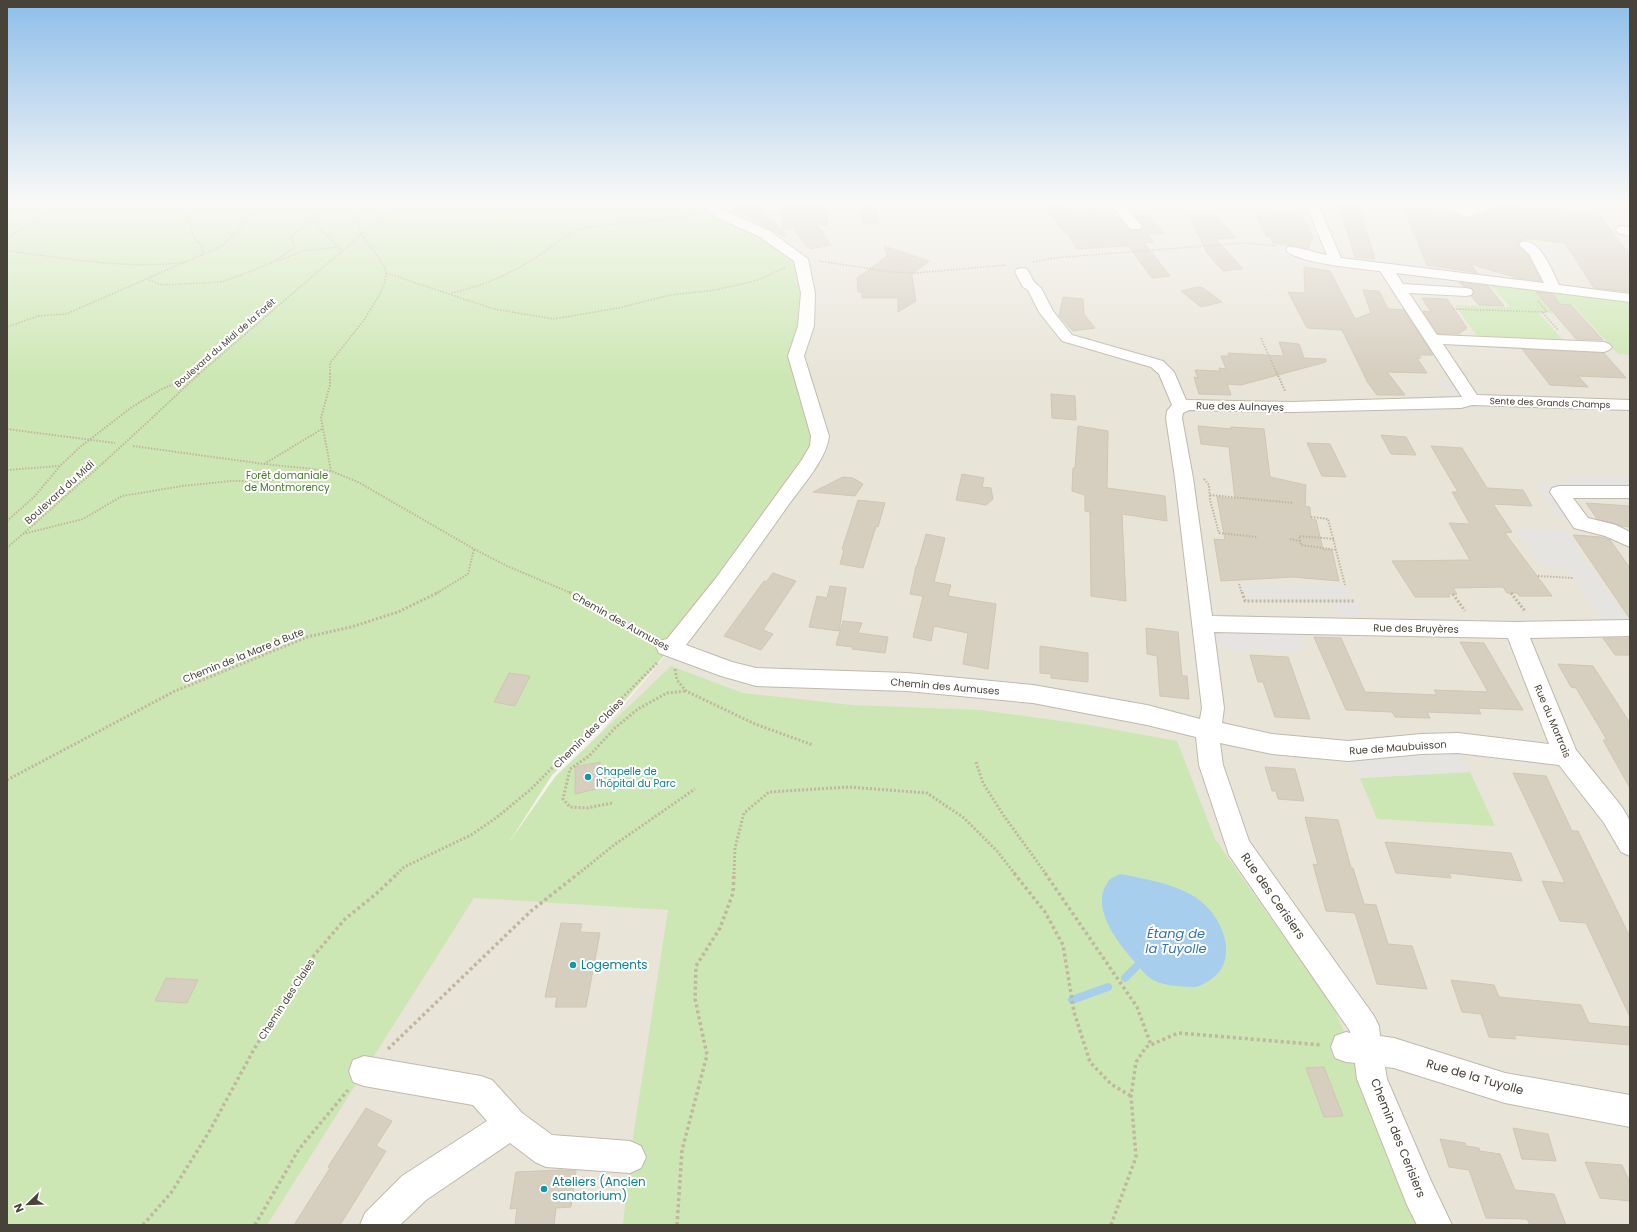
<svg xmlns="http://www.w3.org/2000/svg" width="1637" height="1232" font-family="Poppins,sans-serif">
<rect width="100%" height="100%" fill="#f4f2ea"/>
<path fill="#e8e4d8" d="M704,202H1630V1225H255L299,1149L555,777L602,731L671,649Z"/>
<g fill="#cde7b4">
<path d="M7,202H704L801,259L808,293L797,353L820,436L683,634L622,704L580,748L552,775L508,844L555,777L671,666L743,693L852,705L981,710L1089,725L1177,741L1215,839L1334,1008L1426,1225H623L630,1157L668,910L474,898L267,1225H7Z"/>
<path d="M1489,283L1630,303V355L1618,354L1573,305L1547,304L1554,313L1538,312L1563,340L1477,336L1455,305L1510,307Z"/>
<path d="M1470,772L1495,826L1377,819L1360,778Z"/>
</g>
<g fill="#e6e4e1">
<path d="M1290,255L1306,259L1338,264V268L1286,260Z"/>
<path d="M1422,281L1458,283L1469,299L1434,297Z"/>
<path d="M1437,380L1460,381L1470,397L1449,396Z"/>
<path d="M1562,477H1630V492H1575Z"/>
<path d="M1535,484H1552L1578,519L1558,518Z"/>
<path d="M1515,528L1566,531L1630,624L1606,629L1566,568L1540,565Z"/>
<path d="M1239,584L1345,585L1364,616H1339L1332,603L1245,601Z"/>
<path d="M1202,624L1298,626L1307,650H1204Z"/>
<path d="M1458,743L1470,772L1360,778L1348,751Z"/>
</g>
<path fill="#a8ceee" d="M1120,874C1150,880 1188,885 1209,909C1227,929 1236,964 1210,980C1203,984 1198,988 1191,987C1177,986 1161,986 1150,978C1144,974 1140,967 1135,962C1119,944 1089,907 1108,882C1110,878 1116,876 1120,874Z"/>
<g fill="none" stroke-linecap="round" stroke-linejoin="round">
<g stroke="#a8ceee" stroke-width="8">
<path d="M1125,978L1138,965"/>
<path d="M1072,1000L1108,987"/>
</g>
</g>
<g fill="#d6cebf" stroke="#d0c6b3">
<path d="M782,202H827V225H817L831,245L810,249L808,246H806L793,227L782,230Z"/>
<path d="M1337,202L1358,204L1375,259L1355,257Z"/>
<path d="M1503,202H1521L1524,207L1599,215L1630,255V292L1594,288L1565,243L1523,238L1524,240L1520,241L1518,244L1528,255L1541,281L1517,278L1470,264L1478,273L1427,265L1404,208L1452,213L1468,218L1477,215L1491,216L1483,213L1501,206Z"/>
<path d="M756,203L786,235L784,237L731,208Z"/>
<path d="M1066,204L1072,212L1094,210L1096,212L1109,211L1116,218H1119L1130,230H1140L1143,227L1136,216L1148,215L1165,234L1147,233L1154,242L1144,243L1170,276L1152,278L1129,247L1126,246L1077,249L1068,234H1066L1044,206Z"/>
<path d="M860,205H876L878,223H862Z"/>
<path d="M1255,211L1301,213L1313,237L1308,249L1273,243L1270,236H1266Z"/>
<path d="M1193,214L1195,216H1216L1236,238L1216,239L1243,269L1223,271L1207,253L1189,216Z"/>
<path d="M884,246L929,261L910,276H912L916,301L898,312V298H862V292H858L857,278L887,256Z"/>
<path d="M1304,267L1330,271L1355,319L1371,313L1363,290L1379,291L1388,309L1404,310L1433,355H1419L1421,358H1417L1427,373L1387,372L1405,395H1377L1368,383L1342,330L1307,328L1288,292L1305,293Z"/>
<path d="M1459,282L1488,286L1504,306L1479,305L1471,296L1474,293L1472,288L1463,286Z"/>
<path d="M1198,287L1203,288L1222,302L1201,307L1181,291Z"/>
<path d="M1536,292L1553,294L1559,304L1571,305L1603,340L1576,339Z"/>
<path d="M1063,297L1083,299L1084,314L1095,328L1073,331L1059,316Z"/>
<path d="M1422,298L1447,299L1467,328L1459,334H1438L1423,311L1431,312Z"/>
<path d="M1279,342L1299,344L1304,358L1326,359V362L1241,385L1227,384L1231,395L1199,394L1194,377L1198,378L1195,370L1220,371L1219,368L1226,369L1221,356H1229L1228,353L1284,356Z"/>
<path d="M1522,349L1604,353L1626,378L1578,376L1588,387L1550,385Z"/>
<path d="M1051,394L1075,396L1076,420L1052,418Z"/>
<path d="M1078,426L1108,431L1107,488L1165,496L1167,521L1122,514L1126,601L1091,596L1090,512L1085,511V495L1072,491L1073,468H1075Z"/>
<path d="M1198,426L1231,429V427L1264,429L1270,477L1306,485L1305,506L1310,507L1311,519L1316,520L1323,549L1332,550L1339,581L1293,577L1221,581L1214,539L1225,540L1217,497L1235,499L1229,447L1201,444Z"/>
<path d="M1381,435L1406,437L1416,455L1391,454Z"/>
<path d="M1307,443L1330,444L1346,477L1322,476Z"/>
<path d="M1431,446L1462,448L1487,488L1523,490L1532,506L1493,504L1512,532L1505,533L1552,596H1519L1517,593H1507L1503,587L1453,588L1457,594H1448L1450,597H1415L1392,561L1470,560L1449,523L1470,524L1452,492H1458Z"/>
<path d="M962,474L984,478L982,487L991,488L993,499L986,505L956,500Z"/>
<path d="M843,477L853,478L863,484L855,496L813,492Z"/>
<path d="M858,500L885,503L878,527L876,526L863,568L840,564L844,550L842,549Z"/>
<path d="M1586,503L1630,506V527L1622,526L1597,519Z"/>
<path d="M926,534L945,538L934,582L951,585L948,596L996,604L988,669L963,664L968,633L934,626L931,641L913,637L923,596L910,594L916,566H917Z"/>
<path d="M1573,535L1601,537L1610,540L1630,568V619Z"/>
<path d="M773,573L796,581L763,630L773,634L761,650L724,636L764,581L766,582Z"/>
<path d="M830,586L846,588L839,631L809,627L817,596L827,598Z"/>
<path d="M843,621L862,623L858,633L888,637L885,653L852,649L853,647L836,645Z"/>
<path d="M1146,628L1178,632L1182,676H1187L1189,699L1160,696L1157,656L1147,654Z"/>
<path d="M1314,637L1341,638L1365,692L1437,695L1434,690L1488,692L1460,642L1484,643L1523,710L1478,708L1481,714L1427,712L1430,718L1395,717L1392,712L1346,710Z"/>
<path d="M1603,638H1630V655H1615Z"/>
<path d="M1040,646L1088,653V682L1051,678V674L1040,673Z"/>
<path d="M1250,655L1288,657L1310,719L1275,717L1263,682H1258Z"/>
<path d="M1558,664L1593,666L1630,723V788L1603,740H1607L1576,688L1571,687Z"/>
<path d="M509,673L530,676L515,706L494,702Z"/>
<path d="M600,762V788L575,794V767Z"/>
<path d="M1265,767L1295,769L1304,801L1278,799L1276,791H1272Z"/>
<path d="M1513,773L1546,776L1572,831H1578L1630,937V1017L1586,923L1560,921L1542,881L1565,883Z"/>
<path d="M1305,817L1338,820L1351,868H1353L1364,904L1376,905L1388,944L1412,946L1427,989L1377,984L1355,913L1326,911L1313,864L1318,865Z"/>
<path d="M1385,842L1511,853L1522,881L1449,873L1451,878L1396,873Z"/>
<path d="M561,923L582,924L580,932L600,933L586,1007H555L557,997H545Z"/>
<path d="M166,978L198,980L187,1003L155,1001Z"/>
<path d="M1451,980L1494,985L1499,997L1581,1005L1589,1023L1630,1027V1045L1514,1035L1516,1039L1489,1037L1481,1014L1462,1012Z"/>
<path d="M1324,1067L1343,1116L1324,1117L1306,1068Z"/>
<path d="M366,1108L392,1121L376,1146L386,1151L340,1225H294L330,1168L328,1167Z"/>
<path d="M1513,1128L1548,1134L1556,1161L1522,1159Z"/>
<path d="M1440,1139L1465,1143L1466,1146L1479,1148L1480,1151L1500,1154L1515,1190L1554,1194L1566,1225H1530L1527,1219L1486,1218L1469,1170L1449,1167Z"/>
<path d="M1585,1162L1622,1165L1630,1183V1201L1600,1198Z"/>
<path d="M562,1170L576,1171L571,1207L556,1208L554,1225H515L517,1208L510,1209L516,1172Z"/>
</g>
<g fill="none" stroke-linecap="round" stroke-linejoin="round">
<defs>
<g id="minor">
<path d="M698,202H712L728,212L770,231L808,259L815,293L814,326L804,356L829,436C827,459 801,487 787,507C754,554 721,600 686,645L732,662L756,668L907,673L1033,685L1147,705L1200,719L1202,708L1175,478L1166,418L1167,411L1172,405L1159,374L1151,367L1062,341L1039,312L1028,290L1023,287L1015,272L1017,269L1022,268L1027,269L1034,282L1041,288L1053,311L1072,335L1163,361L1174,372L1186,400L1291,402L1462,397L1380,271C1363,269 1295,263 1286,250L1288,247C1295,246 1318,253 1327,255L1305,202H1317L1341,258L1544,283L1529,254L1519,245L1521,242C1540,237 1552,271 1559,285L1630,294V302L1396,273L1403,284L1466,288L1471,289L1473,292L1471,295L1466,296L1409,293L1437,335L1604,342L1609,344L1612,347L1609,350L1604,352L1443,344L1477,395L1630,400V410L1472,405L1461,408L1291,412L1189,410L1183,413L1182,418L1193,478L1212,616L1516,622L1630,620V636L1530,638L1576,750L1622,807L1630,821V856L1621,852L1604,823L1559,765L1458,753L1421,754L1348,761L1272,754L1220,743L1223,765L1249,841L1374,1016L1379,1026L1380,1036L1394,1038L1505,1073L1630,1095V1127L1505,1103L1394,1068L1385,1067L1387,1079L1431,1181L1452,1225H1417L1407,1205L1357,1079L1355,1063L1346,1062L1335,1058L1331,1047L1335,1036L1346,1032L1350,1033V1031L1229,855L1199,765L1196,737L1147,725L1033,703L907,691L756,686L721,676L659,653L656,647L659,641L667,639L716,578L801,461L810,446L811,436L788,356L798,326L801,293L794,261L760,237L718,218ZM1214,632L1508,638L1549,744L1458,733L1421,734L1348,741L1272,734L1222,723L1224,708Z"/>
<path d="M1109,202H1122L1142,226L1140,229H1130Z"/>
<path d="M1451,202L1467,208L1484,202H1502L1500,205L1467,217L1447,209L1445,206L1447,203Z"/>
<path d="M1623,226L1630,228V236L1618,233L1616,230L1618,227Z"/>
<path d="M1559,486H1630V498H1573L1588,518L1616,525L1630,532V547L1605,536L1574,528L1550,492L1552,488Z"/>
<path d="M364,1056L481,1076L492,1080L522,1113L552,1135L630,1141L641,1146L646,1157L641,1168L630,1173L546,1167L535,1162L510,1143L426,1200L400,1225H360L365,1213L402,1176L487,1121L473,1105L364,1086L353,1082L349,1071L353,1060Z"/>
</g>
</defs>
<use href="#minor" stroke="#c0baac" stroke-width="2"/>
<g stroke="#c1b69e" stroke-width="1.5" stroke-dasharray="1.5 1.5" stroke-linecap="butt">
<path d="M181,202L190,223L193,237L202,246L203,255"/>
<path d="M304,202L316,215L318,227L342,250"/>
<path d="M7,238L67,202"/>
<path d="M7,251C67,258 126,270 186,262"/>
<path d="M277,261L303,251L338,247"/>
<path d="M819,261L892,272L916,273L1006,265"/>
<path d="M1033,262L1053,258L1243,243L1277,246"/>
<path d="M386,273L494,309L553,319L619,308L670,295L716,290L758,280L786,267"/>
<path d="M149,280L162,285L222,282L272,263L295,247L291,237L316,215"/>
<path d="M451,293C483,286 511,274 538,256C553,247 566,234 582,228L698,215"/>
<path d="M1538,301L1547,312H1542"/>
<path d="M1453,309L1542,312L1558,330"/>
<path d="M7,327L38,316L66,314L222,246L264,202"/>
<path d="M1261,338L1277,374"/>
<path d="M196,374L199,373"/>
<path d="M199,374L399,202"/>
<path d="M330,374V363L364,320L380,294L385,282L386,273L385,268L379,258L361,234L351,202"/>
</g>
<g stroke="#c1b69e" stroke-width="2" stroke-dasharray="1.5 1.5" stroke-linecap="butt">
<path d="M330,373V385L321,418L331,471"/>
<path d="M1277,373L1285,391"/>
<path d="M152,418L200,373"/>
<path d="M7,429L115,443"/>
<path d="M133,446L264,464L331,471L358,482L474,549L507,566L571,593"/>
<path d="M264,464L322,429"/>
<path d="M7,470L59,466"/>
<path d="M1204,479L1209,485L1210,500L1219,533L1257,537"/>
<path d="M1210,495L1293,503"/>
<path d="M1311,517L1328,519L1345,585"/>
<path d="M7,521L34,497L60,466L80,447L132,407L160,390L199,373"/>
<path d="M23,534L83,519L122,496L182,486L231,481H268L314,470"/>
<path d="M1290,539L1300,541"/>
<path d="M1334,539L1299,536L1301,545L1337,550"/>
<path d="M7,548L103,463"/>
<path d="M1538,576L1573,578"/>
<path d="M1239,584L1242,593"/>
<path d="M437,593L468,574L474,549"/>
</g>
<g stroke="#c1b69e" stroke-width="3" stroke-dasharray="2 2" stroke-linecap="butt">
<path d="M569,592L650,637"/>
<path d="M1242,592L1245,601H1355"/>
<path d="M1511,593L1525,611"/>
<path d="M1453,594L1465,611"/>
<path d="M675,669L677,680L686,691L755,724L813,745"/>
<path d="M976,762L983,783L1004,816L1046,874"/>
<path d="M7,780L173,692L307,637L351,627L398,612L439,592"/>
<path d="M612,803L587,808L570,807L563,799L570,769L589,756L615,728L638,709L667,693L686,691"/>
<path d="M397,874L404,867L471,835L496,818L530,790L657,663"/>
<path d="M578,874L614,845L695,789"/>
<path d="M734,874L735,848L744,813L769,792L849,787L927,793L964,818L997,851L1015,874"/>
</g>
<g stroke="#c1b69e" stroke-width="3.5" stroke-dasharray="3 3" stroke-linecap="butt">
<path d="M1014,873L1045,912L1063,945L1074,1012L1090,1062L1111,1084L1131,1096"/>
<path d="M1045,873L1137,1007L1151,1045"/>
<path d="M388,1049L531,911L579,873"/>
<path d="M143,1225L171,1193L209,1132L253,1051L305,966L345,919L376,894L398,873"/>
<path d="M255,1225L299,1149L348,1090"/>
<path d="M677,1225L682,1150L707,1055L695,999L696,966L720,928L733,893L734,873"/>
<path d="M1111,1225L1136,1157L1131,1096L1136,1062L1146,1047L1178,1033L1322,1045"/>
</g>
<use href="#minor" fill="#fff" fill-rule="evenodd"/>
<path stroke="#c1b69e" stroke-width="2" stroke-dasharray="1.5 1.5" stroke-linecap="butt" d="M103,463L152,418"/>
</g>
<linearGradient id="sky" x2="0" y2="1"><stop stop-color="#8ebeea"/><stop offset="0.54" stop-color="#faf9f6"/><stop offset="1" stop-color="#faf9f6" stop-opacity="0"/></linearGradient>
<rect width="1637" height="375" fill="url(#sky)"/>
<g fill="#0f9aa8" stroke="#fff" stroke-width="1.5">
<circle cx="588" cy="777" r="4"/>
<circle cx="573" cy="965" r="4"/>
<circle cx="544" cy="1189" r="4"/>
</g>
<g text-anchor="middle" stroke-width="4" stroke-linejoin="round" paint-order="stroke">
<g font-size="9" fill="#484338" stroke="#fff">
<text transform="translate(225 343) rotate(-41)" y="3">Boulevard du Midi de la Forêt</text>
<text transform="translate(1550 403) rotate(2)" y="3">Sente des Grands Champs</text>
</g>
<g font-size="10" fill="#484338" stroke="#fff">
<text transform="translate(1240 406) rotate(1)" y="4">Rue des Aulnayes</text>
<text transform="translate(59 492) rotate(-42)" y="4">Boulevard du Midi</text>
<text transform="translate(621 621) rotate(29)" y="4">Chemin des Aumuses</text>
<text transform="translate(1416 628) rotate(1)" y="4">Rue des Bruyères</text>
<text transform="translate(243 655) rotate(-22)" y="4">Chemin de la Mare à Bute</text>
<text transform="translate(945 686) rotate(5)" y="4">Chemin des Aumuses</text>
<text transform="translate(1553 721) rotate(67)" y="4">Rue du Martrais</text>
<text transform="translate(588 733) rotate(-45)" y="4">Chemin des Claies</text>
<text transform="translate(1398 747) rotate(-4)" y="4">Rue de Maubuisson</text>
<text transform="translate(286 999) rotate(-57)" y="4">Chemin des Claies</text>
</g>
<g font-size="10" fill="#45792c" stroke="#fff">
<text x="287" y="479">Forêt domaniale<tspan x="287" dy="12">de Montmorency</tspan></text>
</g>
<g font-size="10" fill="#0d838f" stroke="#fff" text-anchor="start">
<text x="596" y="775">Chapelle de<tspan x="596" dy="12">l'hôpital du Parc</tspan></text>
</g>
<g font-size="12" fill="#484338" stroke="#fff">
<text transform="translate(1273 896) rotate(55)" y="4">Rue des Cerisiers</text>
<text transform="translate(1475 1077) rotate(16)" y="4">Rue de la Tuyolle</text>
<text transform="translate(1398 1138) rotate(68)" y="4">Chemin des Cerisiers</text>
</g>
<g font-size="12" fill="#0d838f" stroke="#fff" text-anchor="start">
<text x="581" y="969">Logements</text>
<text x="552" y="1186">Ateliers (Ancien<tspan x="552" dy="14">sanatorium)</tspan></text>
</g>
<g font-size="13" font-style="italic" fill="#3375b1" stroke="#fff">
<text x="1176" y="938">Étang de<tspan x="1176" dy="15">la Tuyolle</tspan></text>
</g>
</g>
<rect width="1637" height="1232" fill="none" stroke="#484338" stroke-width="16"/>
<g transform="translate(28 1204) rotate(247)" stroke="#ffffff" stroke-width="3" paint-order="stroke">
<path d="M0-3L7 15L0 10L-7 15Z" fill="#484338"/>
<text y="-6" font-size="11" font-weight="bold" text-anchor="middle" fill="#484338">N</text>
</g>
</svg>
